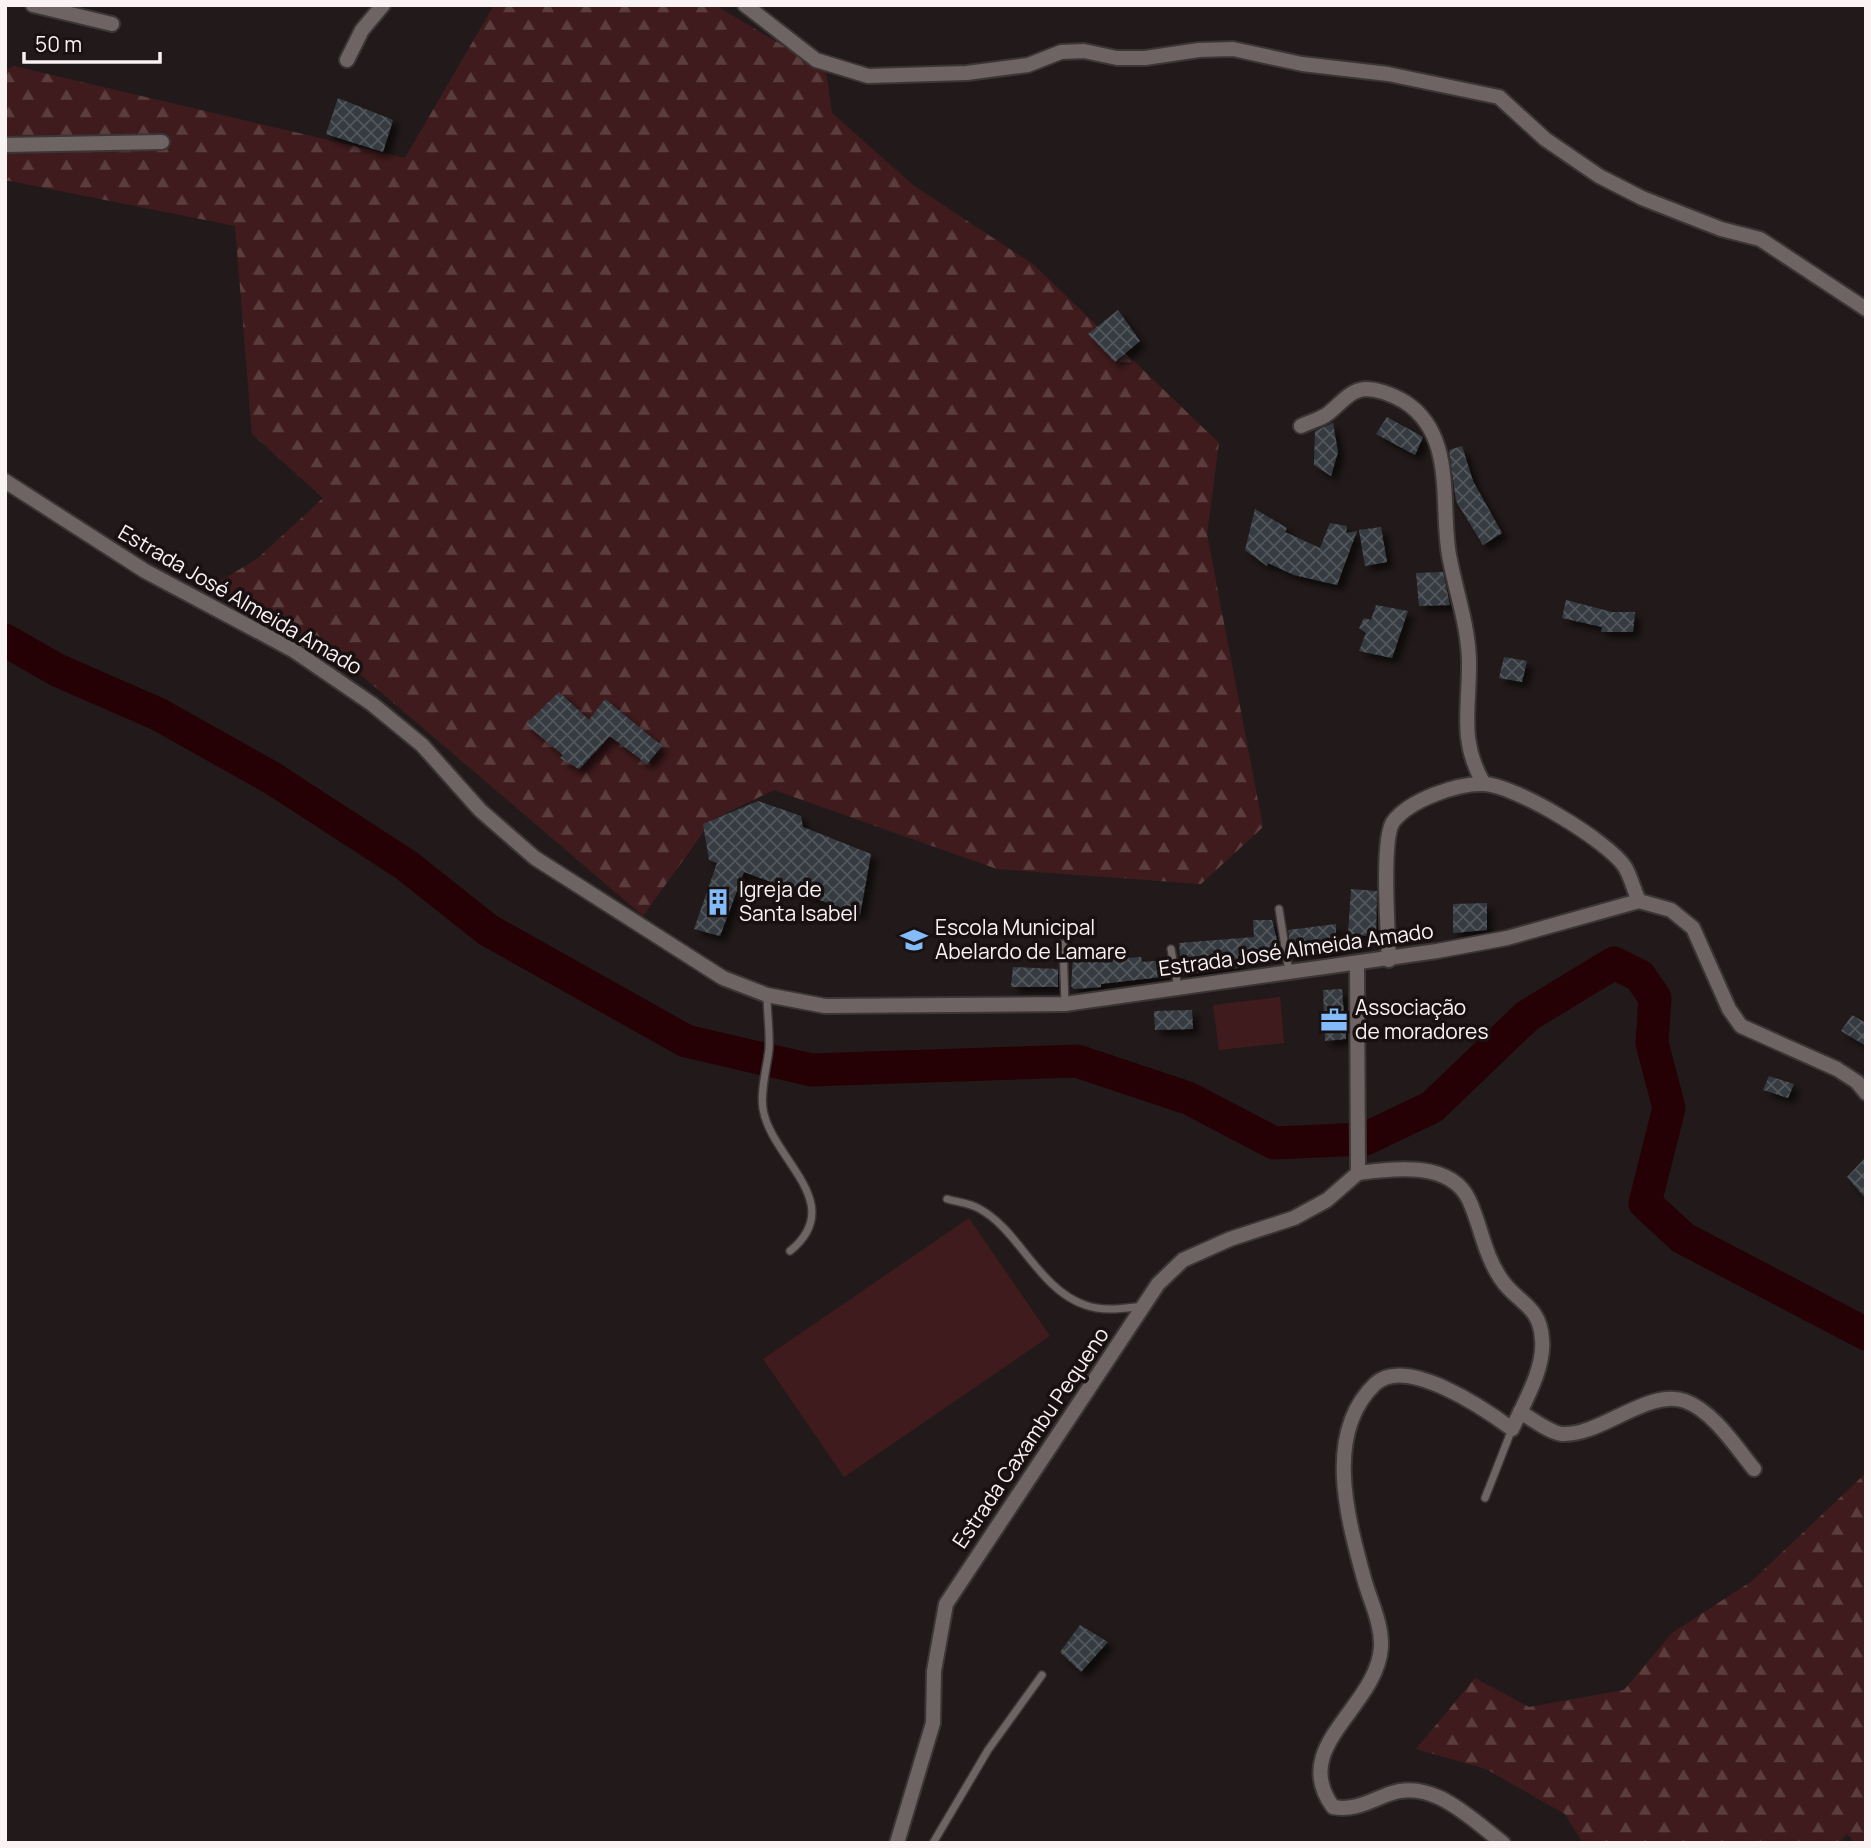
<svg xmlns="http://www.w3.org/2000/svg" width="1871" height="1848" font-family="Manrope,sans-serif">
<defs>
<pattern id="forest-firs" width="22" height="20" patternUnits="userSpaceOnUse" patternTransform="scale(1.75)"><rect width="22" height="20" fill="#401b1d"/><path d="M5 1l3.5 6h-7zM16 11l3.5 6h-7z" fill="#5c3d3e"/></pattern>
<pattern id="building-cross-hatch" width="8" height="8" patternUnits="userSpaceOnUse" patternTransform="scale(1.75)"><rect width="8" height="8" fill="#353b40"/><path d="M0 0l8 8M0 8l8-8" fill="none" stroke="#53585c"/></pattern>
<filter id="shadow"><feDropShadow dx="6" dy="6" stdDeviation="3.5" flood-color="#0009"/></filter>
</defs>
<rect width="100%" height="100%" fill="#221a1a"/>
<g fill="#401b1d">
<path d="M1280,997L1284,1043L1219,1050L1213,1005Z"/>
<path d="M969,1218L1050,1336L844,1477L763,1359Z"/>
</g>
<g fill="url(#forest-firs)">
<path d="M494,5H715L826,71L832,113L913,185L1034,265L1219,443L1207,534L1263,827L1201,884L997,869L774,790L712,820L643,916L340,657L204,591L258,558L323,498L252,434L235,226L5,180V70L14,66L405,158Z"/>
<path d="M1866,1473V1843H1855L1847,1834L1839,1843H1583L1565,1814L1486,1769L1416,1749L1475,1678L1529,1707L1624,1690L1672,1633L1752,1581Z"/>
</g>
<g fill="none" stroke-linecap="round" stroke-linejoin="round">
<path stroke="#250004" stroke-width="33" d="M5,640L57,670L158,714L272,778L406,865L488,930L686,1041L811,1070L1077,1061L1188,1098L1274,1143L1365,1139L1432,1107L1527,1016L1614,963L1640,976L1655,998L1652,1043L1669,1108L1645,1203L1683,1238L1866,1334"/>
</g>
<g fill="url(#building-cross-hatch)" filter="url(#shadow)">
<path d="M338,98L393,120L383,152L326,134Z"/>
<path d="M1118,310L1140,341L1115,362L1088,334Z"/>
<path d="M1387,417L1423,437L1415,455L1376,434Z"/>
<path d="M1333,423L1338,452L1331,476L1314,465L1315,431Z"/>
<path d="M1462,446L1473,481L1502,533L1483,545L1456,501L1449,450Z"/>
<path d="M1255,509L1287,528L1285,532L1320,548L1330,523L1347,526L1346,533L1357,531L1337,585L1294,575L1268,563L1267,566L1245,550Z"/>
<path d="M1381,527L1387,562L1365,566L1359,530Z"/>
<path d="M1443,572L1450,605L1419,606L1416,573Z"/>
<path d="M1566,600L1612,612H1635L1633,632H1601L1602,627L1562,618Z"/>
<path d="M1376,605L1408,611L1392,658L1359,651L1366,633L1359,628L1364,618L1371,620Z"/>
<path d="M1504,657L1527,661L1522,682L1499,678Z"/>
<path d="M559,692L589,720L605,699L662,746L647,764L610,736L579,769L560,758L563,755L526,724Z"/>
<path d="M758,801L801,816L803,827L871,854L860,915L744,872L720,936L694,929L717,863L709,860L703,824Z"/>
<path d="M1351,889L1377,891L1376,936L1348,935Z"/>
<path d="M1487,903V930L1453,933V904Z"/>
<path d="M1253,920H1272L1279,948L1246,951V956H1238V968L1182,975L1179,943L1254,937Z"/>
<path d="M1336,924V952L1314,954V946L1291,948L1288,930Z"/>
<path d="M1098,957V960L1141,957L1142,962L1167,960L1170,976L1101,984V987L1074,989L1071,986L1073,958Z"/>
<path d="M1013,967L1058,969V987H1011Z"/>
<path d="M1342,989L1346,1039L1325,1041L1323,990Z"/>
<path d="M1192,1010L1193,1029L1155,1030L1154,1011Z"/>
<path d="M1852,1015L1866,1023V1046L1841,1031Z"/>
<path d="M1769,1076L1794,1084L1788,1098L1763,1090Z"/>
<path d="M1866,1157V1199L1847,1177Z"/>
<path d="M1080,1625L1108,1642L1081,1672L1060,1652Z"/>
</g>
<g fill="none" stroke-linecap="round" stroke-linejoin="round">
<defs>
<g id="lane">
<path d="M1279,909L1289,972"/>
<path d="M1063,944L1065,1004"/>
<path d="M1171,949L1178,988"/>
<path d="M767,995C767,1013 770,1031 769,1049C767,1068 760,1090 763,1109C771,1159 849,1203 790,1251"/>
<path d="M947,1199C957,1202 969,1203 978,1208C1019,1229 1038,1289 1085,1305C1104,1312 1125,1308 1144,1306"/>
<path d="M1485,1498L1512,1429"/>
<path d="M933,1843L988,1750L1042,1675"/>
</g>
<g id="street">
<path d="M33,5L112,24"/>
<path d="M745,5L816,60L868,76L967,73L1028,65L1061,52L1084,51L1117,58H1145L1199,50L1233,49L1302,64L1388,74L1499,97L1545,139L1599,176L1642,198L1721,229L1760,239L1866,309"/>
<path d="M347,60L362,30L383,5"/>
<path d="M5,145L162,142"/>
<path d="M1301,426C1309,422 1318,420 1326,415C1338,407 1349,390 1365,389C1379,389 1393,395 1405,402C1456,435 1440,503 1449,555C1455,589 1468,624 1469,660C1470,707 1458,740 1484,784"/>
<path d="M5,481L145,571L293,650L372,704L422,745L480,810L535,858L723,978L767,995L825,1006L1065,1004L1437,951L1507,938L1639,901L1671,910L1693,928L1729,1009L1741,1026L1837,1069L1857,1082L1866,1093"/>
<path d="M1389,960C1388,934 1381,840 1393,822C1409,800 1458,783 1484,784C1515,785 1608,841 1625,867C1631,877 1634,891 1639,901"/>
<path d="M1357,965L1358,1173C1394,1168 1451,1161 1469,1200C1481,1226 1484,1254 1501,1279C1517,1303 1540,1305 1542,1339C1545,1368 1524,1403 1512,1429C1485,1409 1406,1355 1375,1384C1324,1433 1347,1516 1363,1575C1369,1599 1382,1622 1381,1647C1377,1708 1288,1746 1333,1807C1354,1811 1370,1801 1389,1794C1432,1777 1472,1820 1503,1843"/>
<path d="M1520,1412C1531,1418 1550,1433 1562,1434C1601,1436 1648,1388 1685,1401C1713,1411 1736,1447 1754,1469"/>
<path d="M897,1843L933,1723L934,1671L946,1604L1158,1284L1183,1260L1230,1239L1294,1218L1327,1200L1358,1173"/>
</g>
</defs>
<use href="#lane" stroke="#3b3535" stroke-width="10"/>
<use href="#street" stroke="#3b3535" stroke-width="18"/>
<use href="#lane" stroke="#6e6464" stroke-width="7"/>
<use href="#street" stroke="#6e6464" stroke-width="14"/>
</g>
<defs>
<symbol id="building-bare" viewBox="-9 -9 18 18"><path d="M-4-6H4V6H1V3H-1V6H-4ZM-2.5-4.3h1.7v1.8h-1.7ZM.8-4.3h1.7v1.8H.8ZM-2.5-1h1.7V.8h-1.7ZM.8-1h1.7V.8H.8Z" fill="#82bcfa" stroke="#191111" stroke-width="2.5" paint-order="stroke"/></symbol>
<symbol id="school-bare" viewBox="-9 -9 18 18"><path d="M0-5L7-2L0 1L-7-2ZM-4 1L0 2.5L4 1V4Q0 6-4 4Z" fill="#82bcfa" stroke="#191111" stroke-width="2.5" paint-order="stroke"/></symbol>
<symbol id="office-bare" viewBox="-9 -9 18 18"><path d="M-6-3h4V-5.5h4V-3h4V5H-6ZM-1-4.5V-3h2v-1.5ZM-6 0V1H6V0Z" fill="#82bcfa" stroke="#191111" stroke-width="2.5" paint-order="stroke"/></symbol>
</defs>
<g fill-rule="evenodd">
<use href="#building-bare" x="699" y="883" width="38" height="38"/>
<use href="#school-bare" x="895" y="921" width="38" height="38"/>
<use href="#office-bare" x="1315" y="1001" width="38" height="38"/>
</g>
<g text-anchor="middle" stroke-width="7" stroke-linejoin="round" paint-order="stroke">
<g font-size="21" fill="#f9f3f3" stroke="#191111">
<text transform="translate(240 600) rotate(30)" y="7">Estrada José Almeida Amado</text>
<text transform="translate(1296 950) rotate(-8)" y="7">Estrada José Almeida Amado</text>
<text transform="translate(1031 1438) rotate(-56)" y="7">Estrada Caxambu Pequeno</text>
</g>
<g font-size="21" fill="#f9f3f3" stroke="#191111" text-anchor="start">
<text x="739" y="897">Igreja de<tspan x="739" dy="24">Santa Isabel</tspan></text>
<text x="935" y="935">Escola Municipal<tspan x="935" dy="24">Abelardo de Lamare</tspan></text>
<text x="1355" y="1015">Associação<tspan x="1355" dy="24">de moradores</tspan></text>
</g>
</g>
<rect width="1871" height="1848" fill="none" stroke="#f9f3f3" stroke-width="14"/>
<path d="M24 52v10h136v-10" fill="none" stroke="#f9f3f3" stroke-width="3.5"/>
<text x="35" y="52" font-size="21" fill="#f9f3f3" stroke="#191111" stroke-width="5" paint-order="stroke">50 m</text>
</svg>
